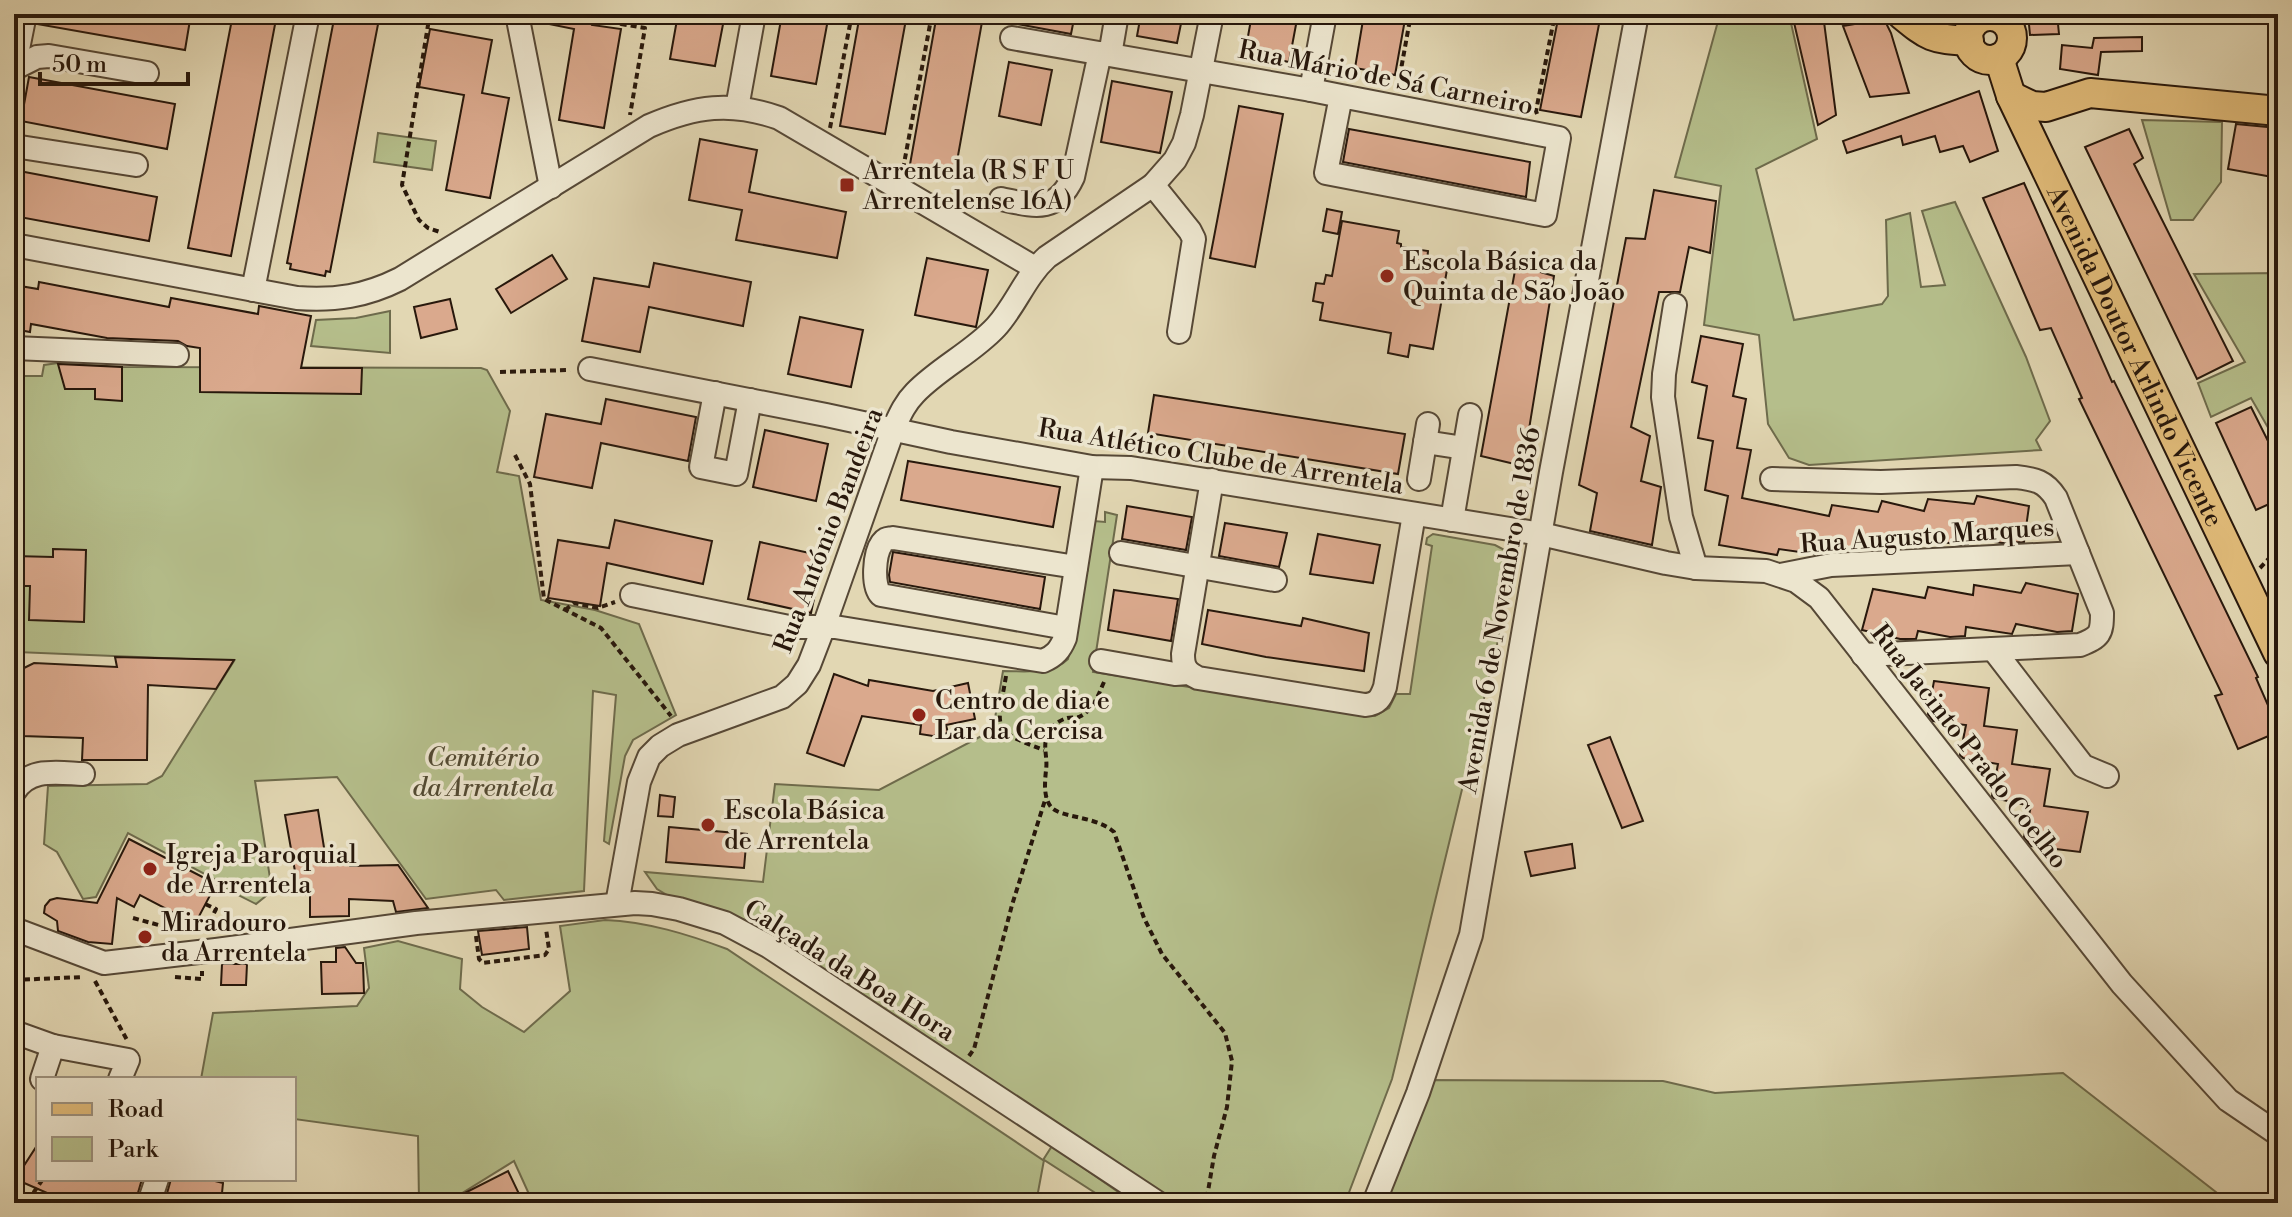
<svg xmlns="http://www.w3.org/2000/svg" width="2292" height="1217" font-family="'Libre Bodoni',serif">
<rect width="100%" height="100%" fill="#e2d7b3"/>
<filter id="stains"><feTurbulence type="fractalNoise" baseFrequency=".0025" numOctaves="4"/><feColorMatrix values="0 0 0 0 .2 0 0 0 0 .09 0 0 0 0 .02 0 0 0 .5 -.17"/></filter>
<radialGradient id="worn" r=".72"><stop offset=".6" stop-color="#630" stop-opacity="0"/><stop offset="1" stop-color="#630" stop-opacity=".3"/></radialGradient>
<g fill="#b5be8b" stroke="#6e6b4c" stroke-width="2">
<path d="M1720,14H1789L1817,139L1756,169L1794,320L1882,304L1888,296L1886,220L1910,213L1921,287L1945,285L1922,211L1955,202L2026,357L2050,421L2036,440L2041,450L1809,465L1789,458L1768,424L1759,335L1704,325L1721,186L1675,177Z"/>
<path d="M2142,120L2222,122L2221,182L2193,220H2171Z"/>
<path d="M378,133L436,141L432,170L374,162Z"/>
<path d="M2278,273V445L2251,398L2211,417L2198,383L2245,362L2194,274Z"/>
<path d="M390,311V353L311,346L316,320L356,318Z"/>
<path d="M58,363L122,367L481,368L487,370L510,411L497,472L519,476L541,600L595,610L639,624L676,715L633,740L625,756L609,844L604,841L616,695L593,691L584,891L504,900L496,890L426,899L337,777L255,781L272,891L256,904L218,885V881L128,833L96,897L83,899L57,852L44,844L48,786L147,784L162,776L234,661L17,652L16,719L14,724V376H42L44,365Z"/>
<path d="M1105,512L1117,515L1093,672L1375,716L1389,708L1396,694H1410L1432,546L1426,544L1427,538L1433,534L1495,545L1512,554L1516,566L1392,1079L1345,1203H1173L747,921L718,909L667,895L657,889L645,872L763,882L775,784L879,790L993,730L1003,671C1024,671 1052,675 1068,659L1094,521L1105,522Z"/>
<path d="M605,920C648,922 687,934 727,949L1043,1160L1052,1146L1134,1203H1111L1044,1160L1036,1203H533L514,1161L446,1203L419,1201L418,1136L294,1119V1079H201L213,1013L357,1006L369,988L364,948L398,941L462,959L460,989L482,1007L524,1032L570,991L560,926Z"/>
<path d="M2063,1073L2230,1203H1381L1429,1080L1663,1081L1715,1093Z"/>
</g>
<g fill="#daa98d" stroke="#28180c" stroke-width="2">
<path d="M39,14H191L185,50L37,24Z"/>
<path d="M233,14H277L231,256L188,248Z"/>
<path d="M335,14H380L330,272L326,271L325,276L290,269L291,264L287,263Z"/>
<path d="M540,14H594L592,25L621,29L604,128L559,120L574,29L539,22Z"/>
<path d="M678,14H725L715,66L670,59Z"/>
<path d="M782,14H829L816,84L771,76Z"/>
<path d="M860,14H907L885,134L840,126Z"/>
<path d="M937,14L982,22L954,178L909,170Z"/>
<path d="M1008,14H1075L1071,34L1007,22Z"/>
<path d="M1141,14H1183L1177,43L1137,36Z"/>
<path d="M1252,14H1298L1289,62L1245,53Z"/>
<path d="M1364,14H1406L1395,75L1355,68Z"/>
<path d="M1559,14H1601L1581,117L1540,110Z"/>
<path d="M1792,14H1823L1836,115L1818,125Z"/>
<path d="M2028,14H2057L2059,34L2030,35Z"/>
<path d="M1884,19L1891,33L1909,93L1870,97L1843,26Z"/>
<path d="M430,29L492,40L482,93L509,98L490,198L446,190L464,95L419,87Z"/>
<path d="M2142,37V51L2101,52L2098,75L2060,69L2062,45L2092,48L2094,38Z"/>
<path d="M1009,62L1052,70L1041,125L999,116Z"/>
<path d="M29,77L175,104L167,149L21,121Z"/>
<path d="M1112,81L1172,92L1160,153L1101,142Z"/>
<path d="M1979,91L1998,151L1970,162L1963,146L1940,152L1935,136L1903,145L1901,136L1847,153L1843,141Z"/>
<path d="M1239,106L1283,114L1255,267L1210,258Z"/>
<path d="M2236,124L2278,128V178L2228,169Z"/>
<path d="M1349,129L1530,162L1526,197L1343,162Z"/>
<path d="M2129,129L2143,158L2134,164L2233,361L2197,379L2085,147Z"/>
<path d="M700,139L757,150L749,192L846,212L837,258L736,240L742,210L689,200Z"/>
<path d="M14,170L157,197L149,241L14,216Z"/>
<path d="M2024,183L2112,382L2114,381L2258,677L2256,678L2278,728V732L2238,749L2215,696L2222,694L2079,399L2082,398L2051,328L2040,330L1983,198Z"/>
<path d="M1654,190L1716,201L1710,253L1689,247L1680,292H1659L1631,427L1650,436L1641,481L1661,487L1652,545L1590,531L1597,493L1579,485L1626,238L1645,239Z"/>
<path d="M1327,209L1342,212L1338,234L1323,231Z"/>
<path d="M1342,221L1399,231L1397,243L1401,244V247L1428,251L1427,261L1448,264L1433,349L1410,345L1408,357L1388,353L1391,333L1320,320L1323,303L1313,301L1316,283L1324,284L1326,275L1332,276Z"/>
<path d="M552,255L567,279L511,313L496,289Z"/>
<path d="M927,258L988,270L976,327L915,315Z"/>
<path d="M654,263L751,282L743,326L649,307L640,352L582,341L594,278L649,287Z"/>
<path d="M1516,265L1554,276L1523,466L1481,456Z"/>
<path d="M39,282L169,307L171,298L258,314L259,306L311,316L301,368H362L361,394L200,392V348L187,346L178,341L107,338L31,324L30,332L14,329V285L38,289Z"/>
<path d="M450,299L457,329L421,338L414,307Z"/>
<path d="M800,317L863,330L851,387L788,374Z"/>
<path d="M1701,336L1743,344L1733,396L1746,399L1737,448L1751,450L1742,498L1829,516L1832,505L1878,512L1882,501L1924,511L1928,499L1974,504L1977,496L2029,506L2024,542L2002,543L1969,539L1968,544L1960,545L1921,538L1919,547H1909L1874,541L1871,549L1852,550L1822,546L1820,553L1814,554L1779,549L1777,555L1719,545L1728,496L1705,490L1713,441L1698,438L1707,386L1692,382Z"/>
<path d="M58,364L122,367V401L95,399V389H65Z"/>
<path d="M1154,395L1405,434L1398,474L1148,433Z"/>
<path d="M606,399L696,417L688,461L601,443L592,488L534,477L546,414L601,424Z"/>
<path d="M2251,407L2278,461V500L2256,510L2216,423Z"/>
<path d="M765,430L828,444L816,501L753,487Z"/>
<path d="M908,461L1060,487L1053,527L901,500Z"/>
<path d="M1127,506L1192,517L1186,550L1122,539Z"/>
<path d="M615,520L712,541L703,584L607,563L600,606L548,598L558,540L609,548Z"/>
<path d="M1225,523L1287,533L1279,567L1219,556Z"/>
<path d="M1318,534L1380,545L1373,583L1310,574Z"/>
<path d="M760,542L823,556L811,613L748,599Z"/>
<path d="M53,549L86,550L84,622L29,620L30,586H14V556L53,557Z"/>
<path d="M893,552L1045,577L1040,609L890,582L889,575Z"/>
<path d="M2026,583L2078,594L2072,631L2057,632L2016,624L2012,634L1966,627L1965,636L1950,637L1918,631L1916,639H1900L1862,630L1873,589L1925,598L1928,587L1973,595L1974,585L2021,593Z"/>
<path d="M1114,590L1178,599L1171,641L1108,630Z"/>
<path d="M1208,610L1301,626L1303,618L1369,633L1364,671L1266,657L1202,644Z"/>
<path d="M115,657L234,660L216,689L148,685L147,760H82L83,738L22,736L24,668L34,663L117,667Z"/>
<path d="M834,674L868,686L869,680L933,691L968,683L975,719L946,725L948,733L933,736L920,734L921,725L862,716L844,766L807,753Z"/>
<path d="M1934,681L1989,688L1984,726L2017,730L2012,764L2050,769L2044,806L2088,812L2080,852L2031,846L2024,837L2031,806L1994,798L1992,796L1998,764L1963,758L1960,755L1966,725L1933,721L1928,714Z"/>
<path d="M1610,737L1643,821L1622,828L1588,745Z"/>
<path d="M660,795L675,797L673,817L658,816Z"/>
<path d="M318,810L326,860H347L350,866L398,865L428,908L396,912L393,901L349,899V916L310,917V895L299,894L285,815Z"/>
<path d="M669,827L747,834L744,868L666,862Z"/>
<path d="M129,839L216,884L195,924L140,895L134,907L117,898L112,944L88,942L58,931L57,921L44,913L45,906L50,900L57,898L97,903Z"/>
<path d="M1572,844L1575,868L1531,876L1525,852Z"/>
<path d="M527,927L529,949L482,955L478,931Z"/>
<path d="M345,947L356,963H363L364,993L322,994L321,962H336V948Z"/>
<path d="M222,964H247L246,985H221Z"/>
<path d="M38,1144V1179H142L135,1203H70L15,1179H19L16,1178Z"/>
<path d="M508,1171L521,1198L511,1203H445Z"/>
<path d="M171,1179H207L223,1183L221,1203H184V1200L166,1197Z"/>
</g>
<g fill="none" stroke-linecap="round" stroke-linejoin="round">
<defs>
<g id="minor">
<path d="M517,14L551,187"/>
<path d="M1012,38L1311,90L1341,96L1559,138L1545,215L1326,173L1341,96"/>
<path d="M1110,55L1117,14"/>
<path d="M15,68L37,57L49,56L147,73"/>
<path d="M14,69L25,14"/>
<path d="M1311,90L1325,14"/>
<path d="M737,108L754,14"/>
<path d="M14,146L136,165"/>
<path d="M1153,185L1190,231L1194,239L1179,332"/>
<path d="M1001,199C1034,206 1056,214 1073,177L1100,53"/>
<path d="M14,245L297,298C335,301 366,296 400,279L649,126C695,106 731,101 779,118L1035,268"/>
<path d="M253,290L308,14"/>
<path d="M1675,305L1664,374L1663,397L1681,517L1696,568"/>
<path d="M14,348L177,355"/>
<path d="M590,369L826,415L951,442L1092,467L1131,468L1541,534L1666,563L1696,568L1766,571L1796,581L1819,598L2122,984L2228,1100L2278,1134"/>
<path d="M715,393L701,467L736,474L750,400"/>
<path d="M1425,442L1464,448"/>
<path d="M1419,479L1428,424"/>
<path d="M1772,479L1881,482L2016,477C2035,479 2045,481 2056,498L2102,613C2102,634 2100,637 2080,645L1863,655"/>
<path d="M1212,480L1183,654C1183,667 1186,672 1198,678L1365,705C1378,704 1381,698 1385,687L1414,514"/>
<path d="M1452,520L1470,415"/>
<path d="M1121,553L1275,580"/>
<path d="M1780,575L1831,565L2078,553"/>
<path d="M632,595L789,627H835L1043,661C1055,656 1060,650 1065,638L1092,467"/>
<path d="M1066,628L881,595C872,586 874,554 882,543C886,538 887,539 893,538L1076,567"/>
<path d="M1993,649L2083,766L2107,776"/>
<path d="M1101,661L1175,674L1188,673"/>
<path d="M14,792C29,767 57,773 83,774"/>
<path d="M617,904L639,782L649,757L660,746L678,735L782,697L797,684L809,665L824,626L893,430C899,417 904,404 915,393C939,368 973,352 996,327C1016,305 1025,277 1047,257L1153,185L1175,160L1184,143L1192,115L1212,14"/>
<path d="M14,929L104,963L216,950L416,923L635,903L652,904L679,909L725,923L768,946L1158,1203"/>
<path d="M14,1032L53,1046L128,1060L120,1079"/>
<path d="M42,1079L53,1046"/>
<path d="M149,1203L157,1179"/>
<path d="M1374,1203L1418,1093L1471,935L1551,472L1637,14"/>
</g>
<g id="major">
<path d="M1901,14C1929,37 1931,39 1969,41"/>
<circle cx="1990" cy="38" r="22"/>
<path id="s1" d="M1999,58L2011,96L2278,653"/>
<path d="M2011,96L2032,106L2046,107L2090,93L2278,111"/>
</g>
</defs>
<use href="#minor" stroke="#564836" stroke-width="26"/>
<use href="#major" stroke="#28180c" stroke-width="32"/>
<g stroke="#28180c" stroke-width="4" stroke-dasharray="6 4" stroke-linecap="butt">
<path d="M432,14L429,19L402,185L419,220L428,228L440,232"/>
<path d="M623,14L621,24L645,28L630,115"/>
<path d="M981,14L1001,20"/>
<path d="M1398,86L1411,14"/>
<path d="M1537,114L1536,111L1555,14"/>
<path d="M830,128L852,14"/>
<path d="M903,169L932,14"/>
<path d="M500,372L570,370"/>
<path d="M515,455L530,484L544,599L601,628L671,716"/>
<path d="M2260,568L2278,549"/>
<path d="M565,610L574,603L598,608L615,602"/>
<path d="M1006,676C997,730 990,730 1044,750"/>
<path d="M1104,682C1098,695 1094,710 1079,717C1075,718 1071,717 1067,718C1060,720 1051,726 1048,733C1042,746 1048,757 1046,770C1045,781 1043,797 1051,807C1060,818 1097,816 1114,832L1144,918L1162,954L1225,1033L1232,1061L1227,1107L1214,1156L1206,1203"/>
<path d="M133,918L184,932"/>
<path d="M205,931L216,909L205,904"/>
<path d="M476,936L479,959L483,963L545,955L549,949L546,929"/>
<path d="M175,977L202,979V971"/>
<path d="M14,980L83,977"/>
<path d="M95,981L127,1040"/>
<path d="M969,1056L974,1049L1012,905L1046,797"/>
<path d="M33,1203L34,1192L43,1179"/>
</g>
<use href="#minor" stroke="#ece5ce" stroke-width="22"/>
<use href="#major" stroke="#e1bc7a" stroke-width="28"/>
</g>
<g fill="#8f2418" stroke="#ece5ce" stroke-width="3">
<rect x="839" y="177" width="16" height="16" rx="4"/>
<circle cx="1387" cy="276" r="8"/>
<circle cx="919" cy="715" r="8"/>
<circle cx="708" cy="825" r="8"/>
<circle cx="150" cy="869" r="8"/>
<circle cx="145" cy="937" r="8"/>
</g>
<g text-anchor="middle" stroke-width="7" stroke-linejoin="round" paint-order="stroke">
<g font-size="26" fill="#28180c" stroke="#ece5ce">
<text transform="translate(1386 77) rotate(11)" y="9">Rua Mário de Sá Carneiro</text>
<text dy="9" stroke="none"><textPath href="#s1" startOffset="328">Avenida Doutor Arlindo Vicente</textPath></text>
<text transform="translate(1221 456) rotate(9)" y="9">Rua Atlético Clube de Arrentela</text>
<text transform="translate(828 530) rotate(-69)" y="9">Rua António Bandeira</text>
<text transform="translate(1927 535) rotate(-4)" y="9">Rua Augusto Marques</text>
<text transform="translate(1499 610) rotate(-80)" y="9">Avenida 6 de Novembro de 1836</text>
<text transform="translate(1970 746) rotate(52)" y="9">Rua Jacinto Prado Coelho</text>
<text transform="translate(850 970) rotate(32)" y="9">Calçada da Boa Hora</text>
</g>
<g font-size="26" fill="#28180c" stroke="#ece5ce" text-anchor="start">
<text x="863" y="179">Arrentela (R S F U<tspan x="863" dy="30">Arrentelense 16A)</tspan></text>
<text x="1403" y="270">Escola Básica da<tspan x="1403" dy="30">Quinta de São João</tspan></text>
<text x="935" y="709">Centro de dia e<tspan x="935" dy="30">Lar da Cercisa</tspan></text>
<text x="724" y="819">Escola Básica<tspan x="724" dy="30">de Arrentela</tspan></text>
<text x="166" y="863">Igreja Paroquial<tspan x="166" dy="30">de Arrentela</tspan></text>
<text x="161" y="931">Miradouro<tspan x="161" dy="30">da Arrentela</tspan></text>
</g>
<g font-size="26" font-style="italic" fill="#524a32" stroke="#ece5ce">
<text x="483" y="766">Cemitério<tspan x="483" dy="30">da Arrentela</tspan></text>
</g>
</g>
<rect width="2292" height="1217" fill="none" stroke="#e2d7b3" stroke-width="48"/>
<rect x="16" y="16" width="2260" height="1185" fill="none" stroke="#28180c" stroke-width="4"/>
<rect x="24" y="24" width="2244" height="1169" fill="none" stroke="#28180c" stroke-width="2"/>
<rect x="36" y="1077" width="260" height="104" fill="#ece5ce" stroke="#9e9380" stroke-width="2"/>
<rect x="52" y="1103" width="40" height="12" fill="#e1bc7a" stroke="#9e9380" stroke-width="2"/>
<text x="108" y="1117" font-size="24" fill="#28180c">Road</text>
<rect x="52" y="1137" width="40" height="24" fill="#b5be8b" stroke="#9e9380" stroke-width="2"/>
<text x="108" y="1157" font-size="24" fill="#28180c">Park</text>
<path d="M40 72v12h148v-12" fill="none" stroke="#28180c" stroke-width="4"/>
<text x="52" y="72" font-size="24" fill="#28180c" stroke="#ece5ce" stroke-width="6" paint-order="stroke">50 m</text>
<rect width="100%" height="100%" filter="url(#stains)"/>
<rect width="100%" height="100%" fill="url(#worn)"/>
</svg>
